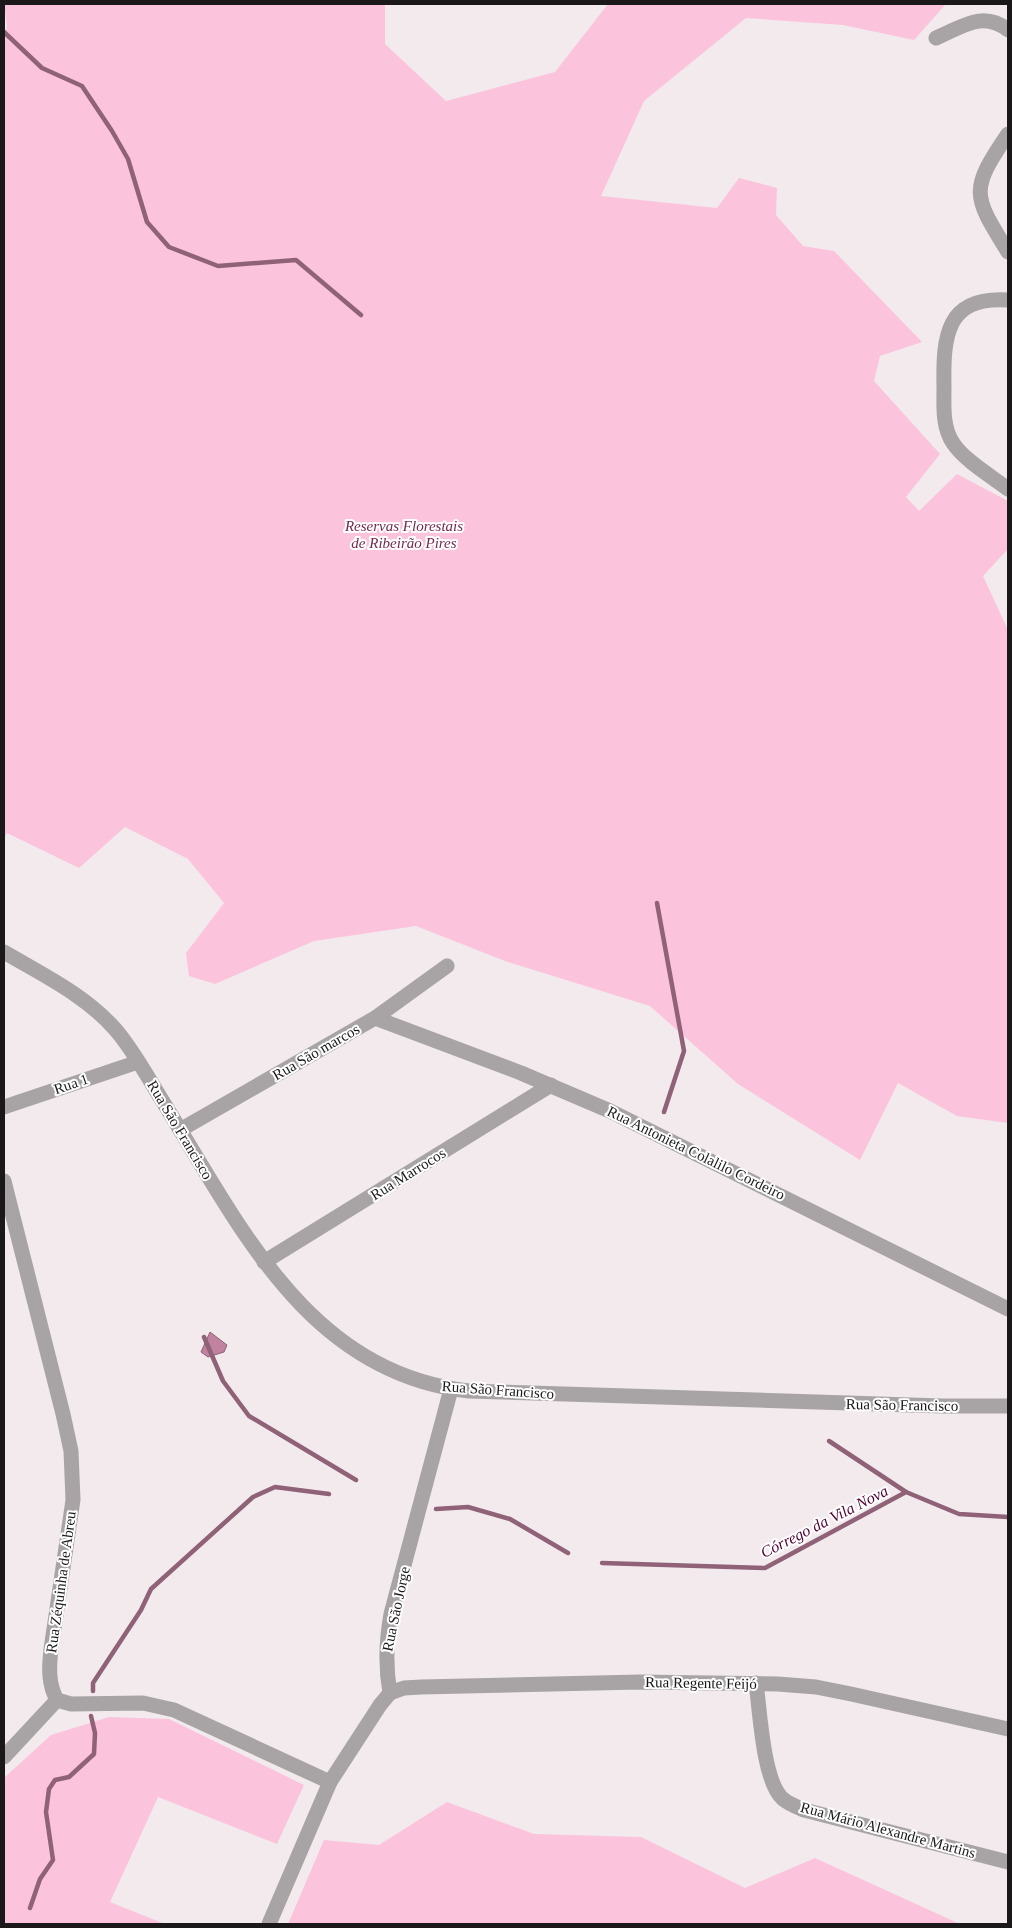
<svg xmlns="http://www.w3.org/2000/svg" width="1012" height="1928" font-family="Georgia,serif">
<rect width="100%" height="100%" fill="#f3eaed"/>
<g fill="#fbc3dc">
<path d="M4,4H385V44L446,101L555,72L608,4H946L914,40L843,25L746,18L644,101L601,196L717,208L739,178L777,188L776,215L803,246L834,251L922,342L880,356L874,381L940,454L906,497L919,511L957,474L1008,501V549L983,576L1008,630V1123L957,1116L898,1083L860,1160L738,1084L650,1006L505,961L416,926L314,941L215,984L189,976L186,953L224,903L188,859L125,827L79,868L7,833L4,838V38L7,26Z"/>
<path d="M109,1717L169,1719L304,1785L277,1844L158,1797L110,1902L165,1924H4V1778L51,1735Z"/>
<path d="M447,1802L534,1834L641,1837L745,1888L815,1858L960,1924H288L324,1840L379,1845Z"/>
</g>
<path fill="#c1829f" stroke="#8f6277" d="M210,1332L227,1345L224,1352L208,1357L201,1352Z"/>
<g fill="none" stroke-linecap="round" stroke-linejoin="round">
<g stroke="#8f6277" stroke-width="4.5">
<path d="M4,32L42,68L82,86L112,131L128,159L147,222L169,247L218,266L296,260L361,315"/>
<path d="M657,903L684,1051L664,1112"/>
<path d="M204,1337L223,1381L249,1416L356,1480"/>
<path d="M829,1441L906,1492"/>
<path d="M436,1509L468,1507L510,1519L568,1553"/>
<path d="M602,1563L765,1568L906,1492L959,1514L1008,1517"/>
<path d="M93,1691V1683L141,1610L151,1589L253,1497L275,1487L329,1494"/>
<path d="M30,1908L40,1879L53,1860L46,1812L49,1789L55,1780L69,1777L94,1754L95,1733L91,1716"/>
</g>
<g stroke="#a8a4a6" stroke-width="15">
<path d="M936,38C962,27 983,10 1008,30"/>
<path d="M1008,134C969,191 973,195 1008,252"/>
<path d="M1008,300C946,296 943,336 944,387C944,405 942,427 953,443C964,460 991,476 1008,489"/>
<path d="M4,952C43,975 85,995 115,1029C135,1052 149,1080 165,1105C241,1228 309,1373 469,1391L942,1406H1008"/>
<path d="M375,1018L521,1073L610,1111L1008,1309"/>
<path d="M4,1107L138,1062"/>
<path d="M180,1130L375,1018L447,966"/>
<path d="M4,1181L63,1414L71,1451L73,1500L51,1649C49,1667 48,1684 57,1700L71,1704L143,1703L174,1710L330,1782"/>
<path d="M264,1262L551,1085"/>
<path d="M756,1683C760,1711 763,1782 783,1799C789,1804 797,1807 804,1810L1008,1862"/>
<path d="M390,1693L404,1688L421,1687L640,1682L778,1684L816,1687L851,1694L1008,1729"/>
<path d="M4,1757L57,1700"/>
<path d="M269,1924L330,1782L380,1705L390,1693C385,1665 386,1641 391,1614L451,1389"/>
</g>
</g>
<g text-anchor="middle" stroke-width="4" stroke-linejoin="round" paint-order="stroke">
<g font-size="15" font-style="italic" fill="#742851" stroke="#fff">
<text x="404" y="531">Reservas Florestais<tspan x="404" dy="17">de Ribeirão Pires</tspan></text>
</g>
<g font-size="15" fill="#1b181a" stroke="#fff">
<text transform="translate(316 1052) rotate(-30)" y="5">Rua São marcos</text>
<text transform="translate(71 1084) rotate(-19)" y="5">Rua 1</text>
<text transform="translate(180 1130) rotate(59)" y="5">Rua São Francisco</text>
<text transform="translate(696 1153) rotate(26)" y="5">Rua Antonieta Colalilo Cordeiro</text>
<text transform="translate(408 1174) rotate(-32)" y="5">Rua Marrocos</text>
<text transform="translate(498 1390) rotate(4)" y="5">Rua São Francisco</text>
<text transform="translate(902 1405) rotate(1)" y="5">Rua São Francisco</text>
<text transform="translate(61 1582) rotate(-82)" y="5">Rua Zéquinha de Abreu</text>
<text transform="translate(396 1609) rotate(-78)" y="5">Rua São Jorge</text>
<text transform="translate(701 1683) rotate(1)" y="5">Rua Regente Feijó</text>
<text transform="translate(888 1830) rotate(15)" y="5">Rua Mário Alexandre Martins</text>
</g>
<g font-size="16" font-style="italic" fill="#510333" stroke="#fff">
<text transform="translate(824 1521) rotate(-27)" y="6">Córrego da Vila Nova</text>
</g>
</g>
<rect width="1012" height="1928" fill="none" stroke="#1b181a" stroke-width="10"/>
</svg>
